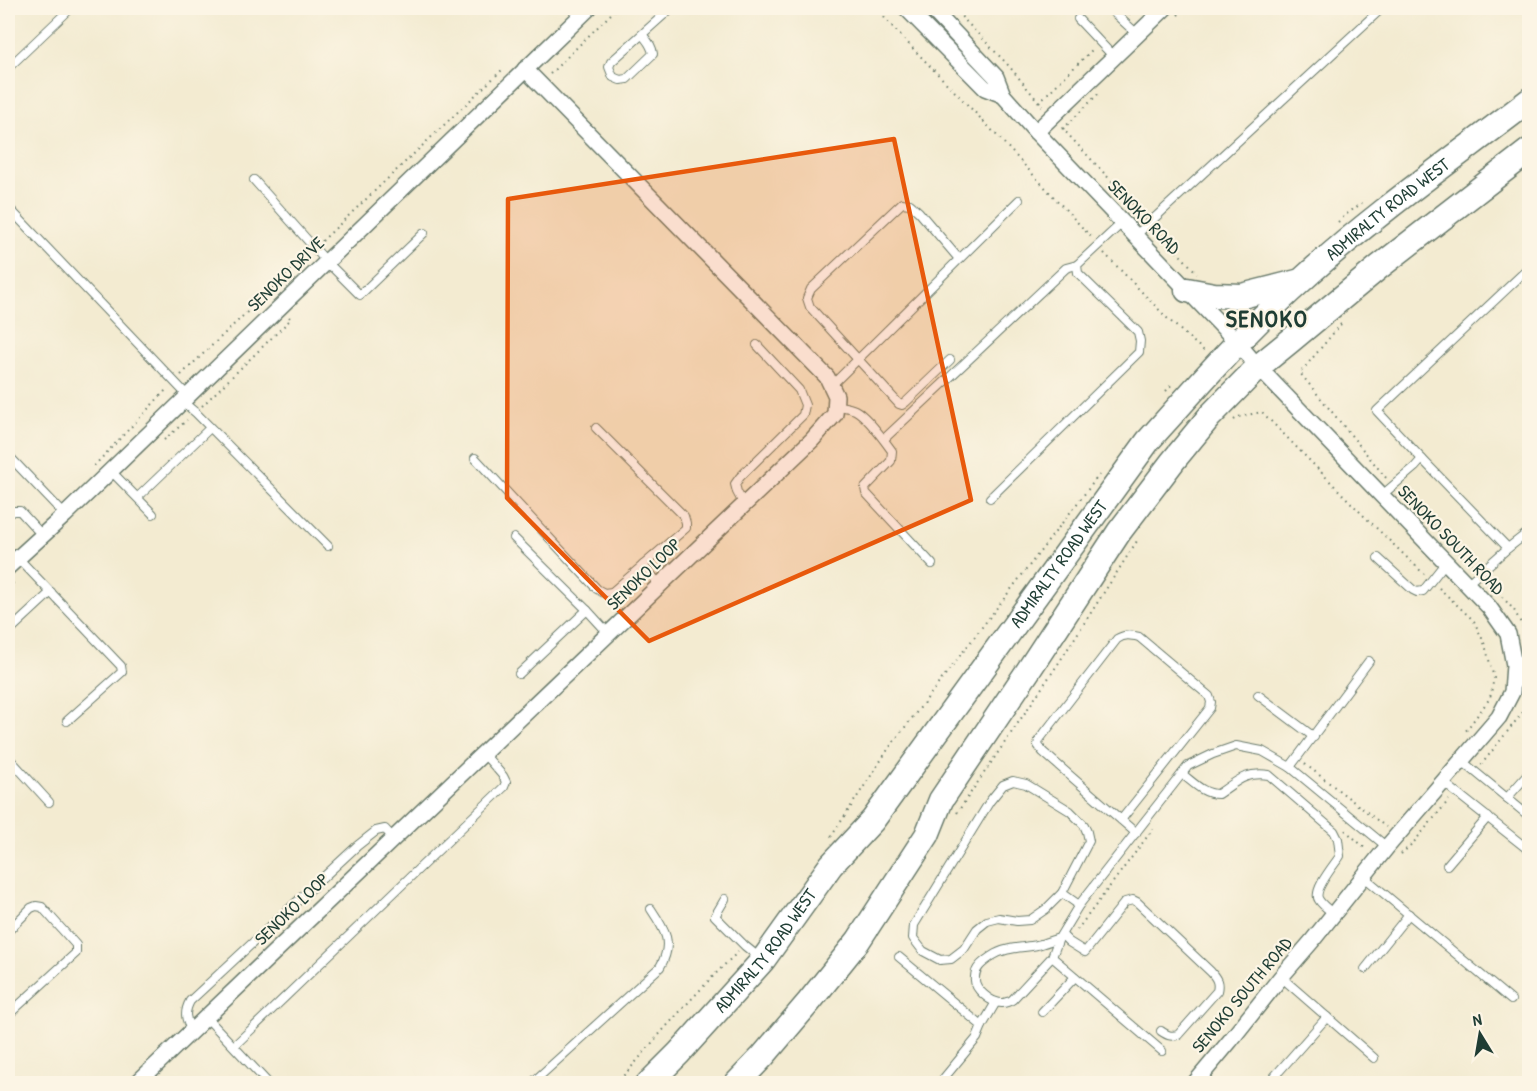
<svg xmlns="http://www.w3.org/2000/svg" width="1537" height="1091" font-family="'Patrick Hand',sans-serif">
<rect width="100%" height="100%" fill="#fcf5e5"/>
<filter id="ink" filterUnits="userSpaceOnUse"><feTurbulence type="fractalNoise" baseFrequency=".0167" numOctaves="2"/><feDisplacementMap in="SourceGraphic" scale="12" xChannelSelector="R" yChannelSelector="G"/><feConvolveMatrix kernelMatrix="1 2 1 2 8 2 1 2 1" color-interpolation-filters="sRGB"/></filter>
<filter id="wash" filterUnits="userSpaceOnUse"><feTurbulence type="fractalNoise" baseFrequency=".008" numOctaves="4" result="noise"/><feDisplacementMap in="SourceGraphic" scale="24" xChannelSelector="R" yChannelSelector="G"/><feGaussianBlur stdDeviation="1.35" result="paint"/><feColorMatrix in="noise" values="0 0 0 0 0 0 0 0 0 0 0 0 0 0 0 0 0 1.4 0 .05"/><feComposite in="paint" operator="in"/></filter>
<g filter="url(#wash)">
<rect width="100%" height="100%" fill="#f3ebd1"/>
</g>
<g filter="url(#ink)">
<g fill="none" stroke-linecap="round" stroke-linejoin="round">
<defs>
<g id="service">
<path d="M1109,8L1137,34"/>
<path d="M1078,19L1114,57"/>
<path d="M642,34C647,41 652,45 653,54L627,79L620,80L613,77L609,67L611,62L668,11L665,8"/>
<path d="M8,68L71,8"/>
<path d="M254,180L326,261L360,295L424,233"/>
<path d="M8,207L188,396"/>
<path d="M1135,236L1382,8"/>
<path d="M950,360L906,402L902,405L899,404L810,307L807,298L811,289L902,203L910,204L919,212L959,259"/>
<path d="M831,386L1019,200"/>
<path d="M182,401L196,413L328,546"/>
<path d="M835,405C842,407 849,407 855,410C867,416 884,440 892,451L891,461L865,488L866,493L932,564"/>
<path d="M884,439L1066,268L1077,265"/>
<path d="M8,455L65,515"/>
<path d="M475,458L597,589L604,593L612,592L686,528V523L684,516L596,428"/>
<path d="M111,471L153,514"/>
<path d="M1381,496L1415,467L1422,459"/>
<path d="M138,497L210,428"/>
<path d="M990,498L1139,352L1140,341L1138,332L1078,273L1077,265L1122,223"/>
<path d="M744,505L737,492L735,484L740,477L803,415L805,405L799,390L757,345"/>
<path d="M8,514L13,511H20L42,535"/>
<path d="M514,538L587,610L609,634"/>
<path d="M1508,548L1422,459L1377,411L1530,267"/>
<path d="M18,558L121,666L122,672L67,721"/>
<path d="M1378,558L1413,590L1417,592L1423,591L1446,562"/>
<path d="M643,565L660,585"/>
<path d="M1467,584L1508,548L1530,531"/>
<path d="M8,632L51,592"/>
<path d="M1514,665L1530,664"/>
<path d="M519,674L587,610"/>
<path d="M1258,695L1314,737"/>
<path d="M8,757L49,802"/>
<path d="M1462,761L1530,817"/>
<path d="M1290,767L1369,661"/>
<path d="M1182,774C1193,782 1203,794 1218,794C1236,782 1246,771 1269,775L1334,831L1338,839L1340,856C1334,865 1312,891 1319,900C1322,905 1329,910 1334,914"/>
<path d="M1013,781L1026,784L1070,811L1084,825L1087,832L1089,841L1062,893L1046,909L1030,920L1017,921L999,918L987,921L977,929L964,949L951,959L940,960L923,951L913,938L914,925L990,801L1003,785Z"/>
<path d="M1443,782L1530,851"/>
<path d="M1507,798L1530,772"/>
<path d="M1121,820L1210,708L1211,702L1209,696L1139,637C1130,635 1125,634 1117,639L1039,740L1038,745L1043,752L1128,826L1136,833"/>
<path d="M1447,865L1488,817"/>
<path d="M1363,876L1511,1000"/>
<path d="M1062,893L1079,905"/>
<path d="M725,899L715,916L745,946L761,959"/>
<path d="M8,931L31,908L36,906L42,907L76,945V953L8,1015"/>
<path d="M1062,935L1069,942L1085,952L1125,902L1133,900L1137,902L1211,972C1217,979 1219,983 1217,991L1178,1035C1170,1037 1167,1035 1161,1031"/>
<path d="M1059,938L1052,957L1012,1000C1011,1001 1004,1003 1003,1003C992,1004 973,989 975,977C975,967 985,961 992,956C1005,947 1022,948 1037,945C1045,943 1052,940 1059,938L1079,905L1188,766L1213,754L1236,746L1262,751L1290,767L1387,847"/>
<path d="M899,957L982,1026"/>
<path d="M1052,957L1162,1051"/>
<path d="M1365,969L1409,914"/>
<path d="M1281,977L1374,1058"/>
<path d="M1042,1012L1075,977"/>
<path d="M206,1017L269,1084"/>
<path d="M192,1030C185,1020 184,1012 190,1001L357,846L376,831L385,829L394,839"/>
<path d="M234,1046L504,787L506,782L503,776L483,753"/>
<path d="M1201,1075L1211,1084"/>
<path d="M1274,1077L1327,1017"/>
<path d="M531,1084L660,967C674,943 665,930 651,909"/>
<path d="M939,1084L977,1038L982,1026L996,1002"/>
</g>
<g id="minor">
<path d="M906,8L985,88L1003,95"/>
<path d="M931,8L996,77L1003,95L1036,132L1237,342L1258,367L1489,607L1508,634L1514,665L1512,692L1499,717L1387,847L1312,941L1281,977L1230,1041L1194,1084"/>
<path d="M1036,132L1165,8"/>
<path d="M8,567L65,515L589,8"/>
<path d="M136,1084L812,440L835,414L836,396L827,377L525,69"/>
</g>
<g id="primary">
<path d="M1187,290L1214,295L1242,296L1297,282"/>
<path id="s1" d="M648,1084L679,1053L763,960L831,865L873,820L1148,441C1197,386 1246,330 1302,280C1373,215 1453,159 1530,100"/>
<path d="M736,1084L763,1056L809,1002L858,941L927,835L941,800L1028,671L1119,532L1173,461L1210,416L1258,367L1290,341L1379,267L1530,150"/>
</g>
</defs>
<use href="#service" stroke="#697a6b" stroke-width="10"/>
<use href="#minor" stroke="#697a6b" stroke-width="18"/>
<use href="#primary" stroke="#697a6b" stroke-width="27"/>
<g stroke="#697a6b" stroke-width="2" stroke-dasharray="1.5 4.5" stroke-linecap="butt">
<path d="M876,8L898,33L988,126L1091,237"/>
<path d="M953,8L1009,66L1042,106"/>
<path d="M1129,14L1136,8"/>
<path d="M1178,15L1185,8"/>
<path d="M550,74L617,8"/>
<path d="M1039,102L1093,49"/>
<path d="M1062,128L1144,216"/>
<path d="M1063,129L1101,91"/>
<path d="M1338,222L1348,213L1362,203"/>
<path d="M1156,229L1197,273"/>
<path d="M322,241L503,69"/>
<path d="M1104,253L1168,319L1204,351L1203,352"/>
<path d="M1341,324L1300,373L1387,479"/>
<path d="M181,375L307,255"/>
<path d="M1166,391L1174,382"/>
<path d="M202,406L291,319L289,317"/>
<path d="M1234,420L1238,417L1262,412L1364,516L1424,574"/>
<path d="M164,440L187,420"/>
<path d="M94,466L166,390"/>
<path d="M1412,505L1474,566"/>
<path d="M1486,579L1514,610L1523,627L1530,653"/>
<path d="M8,588L16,580"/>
<path d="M1439,588L1474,621L1485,645L1494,678L1490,698L1465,732"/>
<path d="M1305,764L1386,827"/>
<path d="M1481,765L1526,708L1530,676"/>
<path d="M957,813L1058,664L1137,541"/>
<path d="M1345,830L1367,850"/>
<path d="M831,837L889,748L1099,475"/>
<path d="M1401,854L1414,842L1449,800"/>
<path d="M1077,930L1153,829"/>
<path d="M615,1084C633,1067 648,1047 664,1029C688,1003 712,976 738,952"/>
</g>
<use href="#service" stroke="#fff" stroke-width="8"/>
<use href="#minor" stroke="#fff" stroke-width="15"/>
<use href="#primary" stroke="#fff" stroke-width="24"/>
</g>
</g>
<path fill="#e8590c" fill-opacity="0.2" stroke="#e8590c" stroke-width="4.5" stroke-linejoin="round" d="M894,139L971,500L649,641L507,498L508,199Z"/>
<g text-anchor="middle" stroke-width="4.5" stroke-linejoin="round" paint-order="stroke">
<g font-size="18" fill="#1f3d34" stroke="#fcf5e5">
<text dy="6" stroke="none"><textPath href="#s1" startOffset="1150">ADMIRALTY ROAD WEST</textPath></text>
<text transform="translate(1144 217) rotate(46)" y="6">SENOKO ROAD</text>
<text transform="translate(286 274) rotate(-44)" y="6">SENOKO DRIVE</text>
<text transform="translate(1451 540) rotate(46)" y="6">SENOKO SOUTH ROAD</text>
<text dy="6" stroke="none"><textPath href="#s1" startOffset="664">ADMIRALTY ROAD WEST</textPath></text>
<text transform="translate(644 574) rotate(-44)" y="6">SENOKO LOOP</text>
<text transform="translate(292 909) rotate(-44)" y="6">SENOKO LOOP</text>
<text dy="6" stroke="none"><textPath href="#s1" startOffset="178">ADMIRALTY ROAD WEST</textPath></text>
<text transform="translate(1242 995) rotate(-50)" y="6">SENOKO SOUTH ROAD</text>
</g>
<g font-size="24" font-weight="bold" letter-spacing="1.5" fill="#1f3d34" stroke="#fcf5e5">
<text x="1267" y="327">SENOKO</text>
</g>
</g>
<rect width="1537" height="1091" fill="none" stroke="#fcf5e5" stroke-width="30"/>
<g transform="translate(1480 1034) rotate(349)" stroke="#fcf5e5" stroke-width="4.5" paint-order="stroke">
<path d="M0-4.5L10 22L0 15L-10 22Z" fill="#1f3d34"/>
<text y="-9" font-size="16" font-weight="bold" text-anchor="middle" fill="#1f3d34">N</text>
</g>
</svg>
